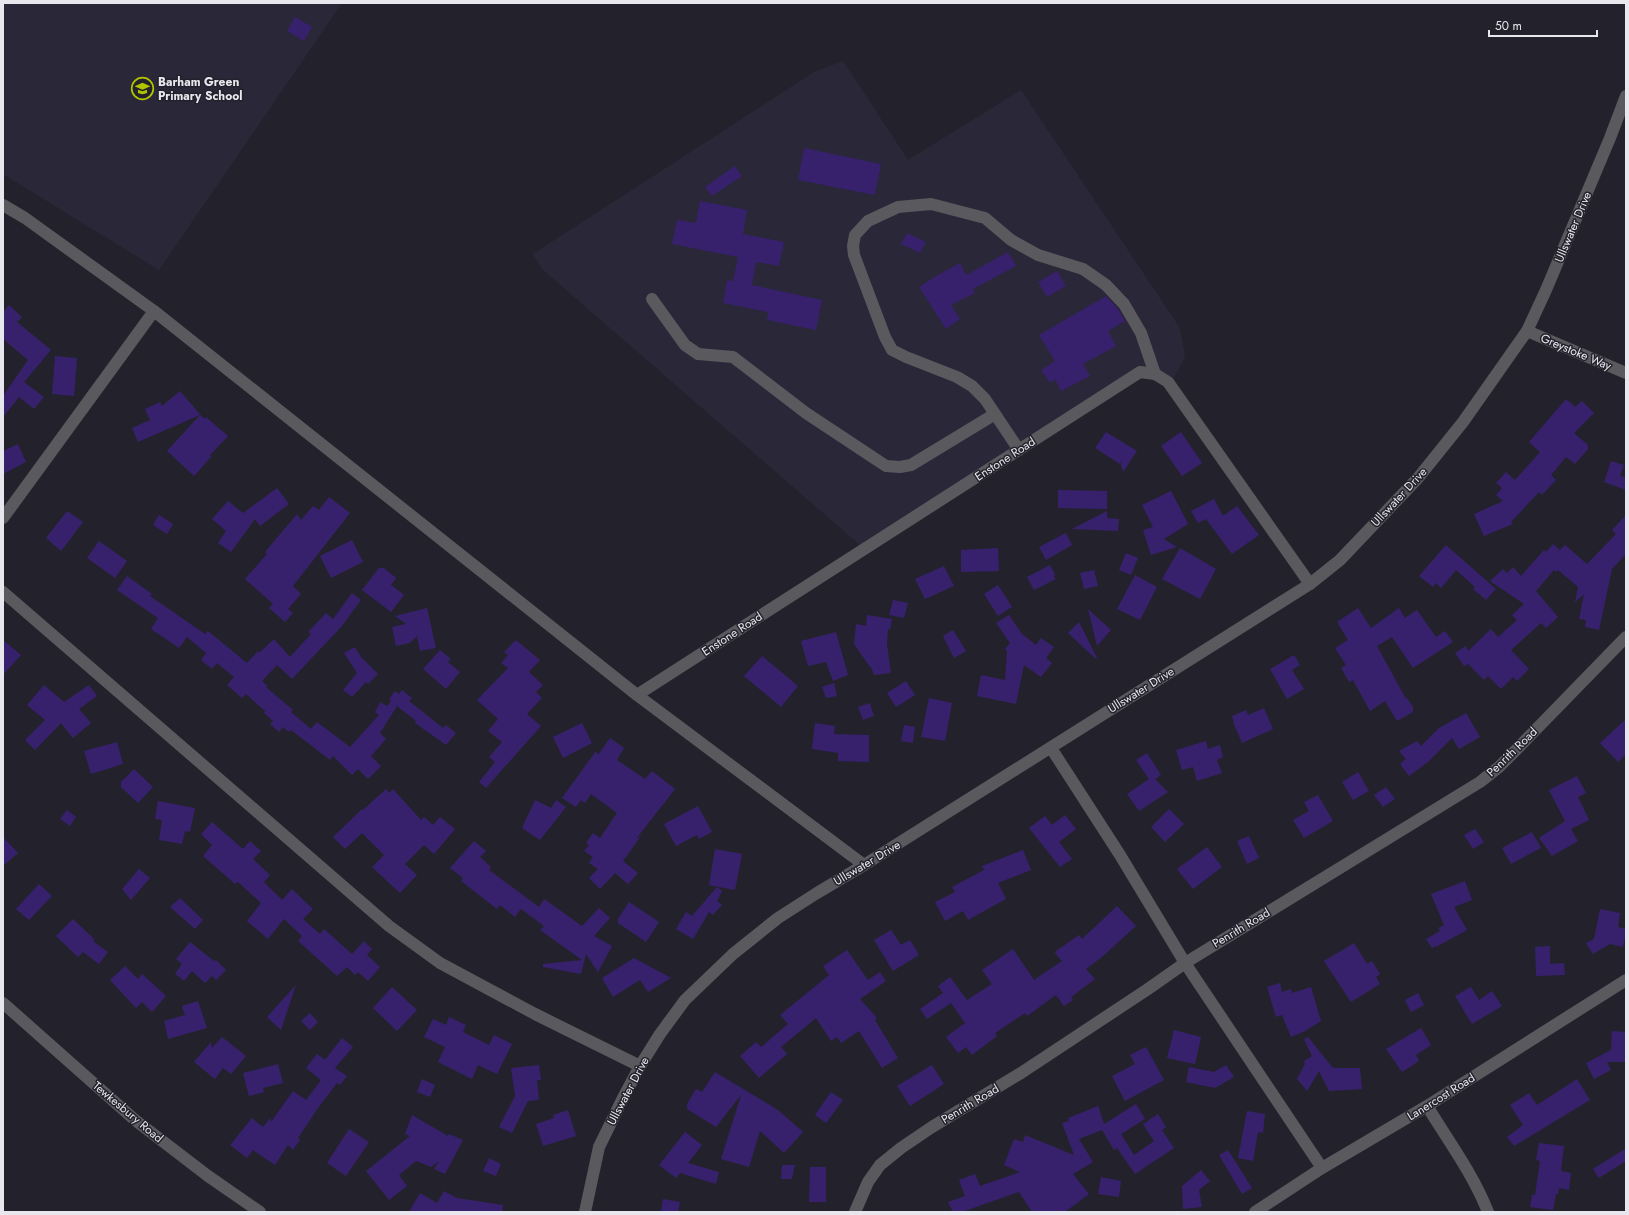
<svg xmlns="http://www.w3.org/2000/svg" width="1629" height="1215" font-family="Jost,sans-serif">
<rect width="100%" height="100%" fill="#23222c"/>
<g fill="#2a2738">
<path d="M3,3H342L159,270L3,174Z"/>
<path d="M843,61L908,160L1021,90L1180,328L1185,357L1173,379L1138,367L860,545L542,269L533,254L814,72Z"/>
</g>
<g fill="#37216d">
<path d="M295,17L312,27L304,41L287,31Z"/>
<path d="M804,148L881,164L875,195L798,180Z"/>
<path d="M735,166L742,176L712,196L705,187Z"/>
<path d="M700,201L747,210L743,234L784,242L779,266L756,262L752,285L822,300L816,330L767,320L768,312L723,303L727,280L733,281L738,257L672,244L677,220L696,223Z"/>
<path d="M907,233L926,242L920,253L901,244Z"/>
<path d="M1008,252L1016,266L973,289L975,293L951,305L960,319L946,329L919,287L936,276L960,263L966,275Z"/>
<path d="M1057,271L1066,286L1047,297L1038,282Z"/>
<path d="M1106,296L1118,309L1125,321L1108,331L1116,346L1083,364L1090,376L1061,391L1055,379L1050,383L1041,370L1055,361L1039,335Z"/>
<path d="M9,305L22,317L17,322L51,350L24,382L44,397L34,409L19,397L3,417V396L28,360L3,339V312Z"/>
<path d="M55,356L77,358L74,396L52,394Z"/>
<path d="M180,391L204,419L206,417L228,436L210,455L211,457L194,476L167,451L200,415L138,442L132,428L150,420L145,409L160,402L162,406Z"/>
<path d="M1566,399L1575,407L1582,401L1594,413L1574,433L1588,445V449L1575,464L1566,457L1551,475L1556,480L1542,495L1539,492L1511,522L1513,524L1484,536L1474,514L1503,501L1496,495L1502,488L1496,483L1506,472L1515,480L1540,452L1529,442Z"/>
<path d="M1106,432L1137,451L1123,472L1120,461V464L1095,448Z"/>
<path d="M1181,432L1202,463L1182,476L1161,446Z"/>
<path d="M18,444L26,462L3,474V451Z"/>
<path d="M1611,461L1624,465L1620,476L1626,478V490L1604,482Z"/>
<path d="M277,488L289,504L260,526L255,519L231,552L218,543L226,531L212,519L228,501L243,513Z"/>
<path d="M1058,490L1107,491V509L1058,508Z"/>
<path d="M1171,491L1188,524L1164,539L1177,547L1151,555L1143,530L1153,527L1142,505Z"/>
<path d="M329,497L350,513L293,586L301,594L288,609L293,613L285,622L269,608L273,604L245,579L267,554L265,552L297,514L301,520L313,506L319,510Z"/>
<path d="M1214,499L1223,516L1237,506L1259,535L1232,554L1206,519L1198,523L1191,511Z"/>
<path d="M67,511L83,522L61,551L46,538Z"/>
<path d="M1107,511V518L1119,519L1118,531L1072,529Z"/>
<path d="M159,515L173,524L167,534L153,525Z"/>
<path d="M1626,515V554L1612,569L1599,630L1585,627L1586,620L1579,619L1584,594L1575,602L1578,587L1558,570L1556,572L1554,570L1536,591L1558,617L1546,628L1541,623L1511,650L1529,669L1517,681L1513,677L1501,689L1488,676L1484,680L1468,664L1464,666L1455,653L1466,646L1468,651L1491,629L1498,637L1517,620L1512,615L1524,604L1490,581L1503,569L1507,573L1513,567L1521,576L1544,550L1546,552L1553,544L1560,550L1565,545L1587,564L1616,534L1612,530Z"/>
<path d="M1066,533L1072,545L1046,560L1039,547Z"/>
<path d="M352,540L363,562L331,578L320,556Z"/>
<path d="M99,541L127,561L115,578L87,558Z"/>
<path d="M1446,545L1496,589L1486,600L1473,589L1475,587L1456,570L1441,588L1436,583L1433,587L1419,576Z"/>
<path d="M998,548L999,571L961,572V550Z"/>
<path d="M1180,548L1216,569L1200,599L1162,579Z"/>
<path d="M1126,553L1138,558L1131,575L1119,570Z"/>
<path d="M1050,565L1055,574L1054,577L1056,579L1034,590L1027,577Z"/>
<path d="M944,566L954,586L925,599L915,579Z"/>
<path d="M379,568H384L396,578L391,585L404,595L391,612L362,590Z"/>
<path d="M1094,570L1098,586L1084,589L1080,573Z"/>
<path d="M1135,575L1157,587L1140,620L1117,609Z"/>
<path d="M127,576L152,594L150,596L205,634L208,631L247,663L258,651L259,653L274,639L290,657L311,634L308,632L326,613L333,619L352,593L361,600L341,627L292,679L277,665L262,681L268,686L266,687L293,710L291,712L311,729L317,722L350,747L379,715L375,712L380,702L387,706L391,701L389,699L395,691L399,694L402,690L412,698L409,701L443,728L446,725L456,733L446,745L415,723L416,721L397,706L380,733L386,739L371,756L381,766L368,779L358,769L352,775L333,756L330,760L291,730L289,732L283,727L279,732L270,724L273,721L264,713L265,711L246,694L242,698L227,685L234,677L217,663L212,669L201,660L206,653L187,637L179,648L151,629L158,618L117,590Z"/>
<path d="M998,585L1012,607L998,616L984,594Z"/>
<path d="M893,600L908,603L904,618L889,615Z"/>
<path d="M427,608L436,648L420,651L417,637L418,635L410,643L396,646L392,627L406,624L395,616Z"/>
<path d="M1358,608L1371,628L1399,608L1405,618L1417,610L1436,637L1445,631L1453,642L1413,668L1392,637L1377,646L1406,699L1407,698L1413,707V712L1397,721L1385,701L1370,711L1353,680L1349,682L1341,668L1346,665L1335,648L1348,640L1337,622Z"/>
<path d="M1088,609L1111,630L1097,646Z"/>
<path d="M867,615L892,619L890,630L888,629L887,644L891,673L874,675L871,667H870L854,644L856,624L866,626Z"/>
<path d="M1009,615L1022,634L1036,645L1041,638L1054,647L1046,658L1052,663L1041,677L1024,665L1016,704L977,696L981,675L1005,680L1007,651L1005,649L1010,643L996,623Z"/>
<path d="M1079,622L1097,658L1096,659L1068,633Z"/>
<path d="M953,630L966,651L954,658L943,636Z"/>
<path d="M836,632L848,675L833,681L826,662L808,666L801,641Z"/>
<path d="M3,640L21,655L3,675Z"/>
<path d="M516,640L540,660L529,672L543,685L536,692L542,698L527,714L541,726L486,788L479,782L495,762L489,757L502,742L488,731L498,719L477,700L508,668L501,663L508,655L504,652Z"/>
<path d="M355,647L361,657L378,674L368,684L366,682L352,697L343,690L357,673L344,653Z"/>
<path d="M440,650L451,659L448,662L460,672L446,689L423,669Z"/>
<path d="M1294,655L1300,665L1292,670L1304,689L1287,699L1270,669Z"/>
<path d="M762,656L798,686L781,707L744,676Z"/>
<path d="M906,681L915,695L896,707L887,693Z"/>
<path d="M834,683L837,696L826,698L822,687Z"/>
<path d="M44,685L64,702L89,685L97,696L79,709L91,723L73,738L61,723L35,750L25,740L45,720L27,705Z"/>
<path d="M929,698L952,703L945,741L921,737Z"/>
<path d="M870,703L874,716L863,720L858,707Z"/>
<path d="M1264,708L1273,729L1242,743L1233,722H1234L1232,716L1246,710L1248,715Z"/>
<path d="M1466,713L1480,737L1459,749L1452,738L1428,762L1409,776L1400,764L1406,759L1399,751L1417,741L1421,746L1439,728Z"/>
<path d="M1626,719V754L1618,762L1600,743Z"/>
<path d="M582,723L592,743L563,758L553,737Z"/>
<path d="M815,723L835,726L834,734L869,735V762L838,761V753L812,749Z"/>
<path d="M904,725L915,727L913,743L901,741Z"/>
<path d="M610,738L624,748L617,760L645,779L652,771L675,789L636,839L641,836L623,861L638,873L628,884L615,873L600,889L589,878L598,869L589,863L593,857L584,851L589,845L586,843L593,833L600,838L617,813L591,794L585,803L581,800L576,807L562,798L596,751L598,755Z"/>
<path d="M1206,741L1208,749L1220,745L1223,757L1217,760L1222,773L1197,781L1193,767L1182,770L1176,750Z"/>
<path d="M117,742L123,764L91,774L84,751Z"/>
<path d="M1147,753L1161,775L1155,779L1168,792L1139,811L1127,794L1149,779L1136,760Z"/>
<path d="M134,769L153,787L138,803L121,787V782Z"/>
<path d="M1358,772L1369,791L1353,800L1342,782Z"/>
<path d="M1577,776L1586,793L1578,797L1589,820L1571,829L1578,841L1552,856L1539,838L1565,821L1549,790Z"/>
<path d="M1386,787L1395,799L1383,807L1374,795Z"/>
<path d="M386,789L389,793L393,789L421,820L424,817L433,825L440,817L455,829L434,854L424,845L405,864L417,875L400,893L372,867L384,855L362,833L345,849L333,837L362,809L363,810Z"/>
<path d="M1318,795L1333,821L1304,838L1293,820L1309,811L1304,802Z"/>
<path d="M535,800L551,808L556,800L566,807L540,840L522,828Z"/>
<path d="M158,801L195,808L190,832L185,831L182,844L159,840L162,820L155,819Z"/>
<path d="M698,806L712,832L699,839L697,835L676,846L664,824Z"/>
<path d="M1169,809L1184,824L1165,842L1151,827Z"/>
<path d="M67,810L76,817L70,826L60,819Z"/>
<path d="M1065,815L1076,829L1059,842L1072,859L1060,867L1029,828L1045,816L1052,825Z"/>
<path d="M212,822L243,849L250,841L261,851L253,859L270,875L264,882L282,900L292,889L313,909L303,919L320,934L324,929L352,954L364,941L372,949L367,955L380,967L368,981L358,972L355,975L347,967L337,976L298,941L302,936L284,919L268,939L247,921L261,903L238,882L235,884L203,856L212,845L201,834Z"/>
<path d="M1475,829L1484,842L1473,849L1464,835Z"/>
<path d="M1532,832L1541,848L1511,864L1502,848Z"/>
<path d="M1249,836L1259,858L1247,864L1237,841Z"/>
<path d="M3,837L18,853L3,866Z"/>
<path d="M474,841L486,851L480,857L491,867L489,870L539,907L544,899L582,926L599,908L610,918L594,936L612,946L598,972L586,954L581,974L543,967V964L582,960L540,930L544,926L521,909L515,917L500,905L497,909L461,881L463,878L450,868Z"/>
<path d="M1207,847L1222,867L1193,889L1177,869Z"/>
<path d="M715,849L742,854L735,890L709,885Z"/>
<path d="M1023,850L1031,870L998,883L1006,899L968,920L963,911L945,921L935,902L955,892L952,887L984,870L982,866Z"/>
<path d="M139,869L150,878L131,900L122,889Z"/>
<path d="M1465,881L1472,900L1454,907L1467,930L1436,947V946L1432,948L1426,939L1440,931L1438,928L1444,925L1431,894Z"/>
<path d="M39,884L52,896L29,920L16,909Z"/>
<path d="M717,887L722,891L717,901L722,905L713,915L709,912L693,939L676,929L686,912L692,916Z"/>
<path d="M180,898L203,920L195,929L170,907Z"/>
<path d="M629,902L659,922L646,942L618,923V919Z"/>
<path d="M1117,906L1136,926L1102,957L1086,969L1095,979L1071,997L1073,1000L1064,1006L1056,995L1027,1016L1025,1013L995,1033L997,1036L972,1055L966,1047L958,1053L946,1037L965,1023L951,1003L927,1019L920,1009L943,993L938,986L950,977L967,1000L992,984L982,970L1013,949L1034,980L1062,961L1055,953L1056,951L1079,935L1082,939Z"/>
<path d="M1600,909L1620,913L1618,927L1626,929V932L1623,947L1610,944L1593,954L1586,943L1594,939Z"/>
<path d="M73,919L95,940L93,941L108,952L99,964L83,952L78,957L56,936Z"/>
<path d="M891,930L901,945L910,940L919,955L893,971L874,940Z"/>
<path d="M190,942L214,961L216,960L226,970L216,980L212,976L205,983L192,971L184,981L175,974L182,964L176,959Z"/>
<path d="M1354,943L1367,964L1372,961L1380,974L1376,977L1380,984L1351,1002L1324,961Z"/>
<path d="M1550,946V964L1564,963L1565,975L1536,976L1535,947Z"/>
<path d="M847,950L868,980L880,972L886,981L860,999L877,1018L875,1020L898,1058L882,1068L859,1031L841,1043L837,1037L831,1041L816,1018L781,1047L787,1054L759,1078L740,1056L756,1042L761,1047L788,1024L780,1015L829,975L823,966Z"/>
<path d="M634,958L671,978L648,992L640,980L613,997L602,978Z"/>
<path d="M125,966L138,979L142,974L166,996L152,1012L142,1002L136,1008L110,980Z"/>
<path d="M1280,983L1282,992L1291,989L1292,993L1311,987L1321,1021L1305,1031L1291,1037L1282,1015L1276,1017L1267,987Z"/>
<path d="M296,985L281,1030L267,1017Z"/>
<path d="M392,987L417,1010L397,1031L373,1008Z"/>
<path d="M1471,987L1479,1000L1492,991L1502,1006L1472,1024L1455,996Z"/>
<path d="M1418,993L1424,1005L1411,1012L1405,1000Z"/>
<path d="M198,1001L207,1028L168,1039L164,1021L185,1015L182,1006Z"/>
<path d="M310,1013L318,1022L310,1030L301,1021Z"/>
<path d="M449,1017L466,1025L463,1032L489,1045L494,1035L512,1044L497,1074L478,1065L472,1079L438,1062L445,1047L424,1037L433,1019L446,1025Z"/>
<path d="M1421,1028L1431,1045L1416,1055L1419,1061L1402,1072L1386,1049Z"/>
<path d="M1174,1030L1201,1037L1195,1064L1167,1058Z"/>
<path d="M1612,1031L1626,1032V1062H1607L1611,1070L1594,1079L1586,1063L1611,1050Z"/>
<path d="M222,1037L246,1056L231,1074L223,1068L215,1079L194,1062L211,1042L212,1048Z"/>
<path d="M1308,1037L1333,1068H1360L1362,1089L1329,1091L1319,1071L1307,1091L1297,1079L1305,1064L1304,1061L1312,1056L1304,1039Z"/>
<path d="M342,1038L353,1047L335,1068L347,1076L340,1085L337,1083L318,1108L298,1138L300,1140L293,1150L288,1145L275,1165L253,1150L247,1158L230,1145L252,1118L263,1127L270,1118L271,1122L293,1091L306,1100L321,1080L306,1068L317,1054L325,1060Z"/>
<path d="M1146,1047L1164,1080L1125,1101L1112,1076L1135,1064L1130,1055Z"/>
<path d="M278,1064L283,1083L263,1088L264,1092L249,1096L243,1073Z"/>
<path d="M539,1065L541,1080H537L539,1100L528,1101L512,1133L499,1127L515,1096L511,1068Z"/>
<path d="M932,1065L944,1084L910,1106L897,1086Z"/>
<path d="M1226,1065L1234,1077L1215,1088L1186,1082L1189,1067L1214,1072Z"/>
<path d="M715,1072L778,1110L803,1132L784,1153L760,1131L749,1167L721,1159L741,1095L716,1127L687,1109V1104L696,1089L702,1092Z"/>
<path d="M422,1079L435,1085L430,1097L417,1092Z"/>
<path d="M1577,1079L1590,1100L1514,1146L1507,1137L1523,1125L1510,1105L1529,1093L1537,1105Z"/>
<path d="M831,1092L843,1100L826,1123L815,1115Z"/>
<path d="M1136,1104L1145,1119L1121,1134L1134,1155L1154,1141L1143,1124L1158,1114L1166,1127L1162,1130L1174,1148L1135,1174L1117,1148L1114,1150L1102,1130L1079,1139L1093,1162L1073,1174L1089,1194L1065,1212H1032L1019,1192L962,1212H953L948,1202L965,1196L959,1180L975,1174L980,1186L1020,1172L1004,1165L1014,1139L1023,1142L1025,1135L1074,1155L1062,1123L1069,1121L1068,1118L1098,1106L1104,1124Z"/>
<path d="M568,1110L576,1136L543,1146L536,1124L554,1118L553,1115Z"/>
<path d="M1247,1111L1265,1114L1263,1133L1258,1132L1253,1161L1238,1158Z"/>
<path d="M412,1115L448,1136L449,1134L463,1140L445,1174L434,1169L439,1161L431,1167L416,1161L399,1175L407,1186L389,1200L366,1171L410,1136L405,1134Z"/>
<path d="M349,1129L369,1142L346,1176L327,1163Z"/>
<path d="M685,1132L702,1145L688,1163L719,1172L716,1184L680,1173L676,1178L659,1165Z"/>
<path d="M1539,1143L1564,1146L1561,1171L1571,1173L1569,1190L1559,1188L1558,1194H1556L1553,1210L1530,1207L1532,1195H1535L1540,1161L1536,1160Z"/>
<path d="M1625,1149L1626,1161L1599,1178L1593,1169Z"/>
<path d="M1228,1150L1252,1188L1242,1194L1219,1155Z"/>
<path d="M489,1158L501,1164L496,1176L483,1171Z"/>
<path d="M782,1165H795L792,1179H781Z"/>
<path d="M810,1167H826V1202H809Z"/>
<path d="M1201,1170L1210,1181L1199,1190L1202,1207L1183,1209L1182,1186Z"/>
<path d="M1101,1177L1121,1181L1119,1197L1098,1194Z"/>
<path d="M444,1191L457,1198L503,1205L502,1212H409L420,1193L437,1203Z"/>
<path d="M663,1199L680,1202L678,1212H661Z"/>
</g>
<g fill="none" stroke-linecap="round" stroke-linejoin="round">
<g stroke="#5a595e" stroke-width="12">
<path d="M3,205L25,218L154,311L637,695L864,865"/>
<path d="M652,299L685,345L698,354L733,357L806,413L886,466L900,467L911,465L995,414"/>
<path d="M1527,331L1626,373"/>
<path d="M1019,450L985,399L972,386L957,377L906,357L892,350L885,337L854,255L853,246L855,235L868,221L898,207L931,204L985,218L1011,240L1038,255L1083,269L1106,285L1124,304L1141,333L1155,374"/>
<path d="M3,518L154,311"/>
<path d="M3,592L389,926L440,963L535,1014L640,1066"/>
<path d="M637,695L1140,372L1155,374L1168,382L1310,584"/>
<path d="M1051,748L1120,855L1185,963L1322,1168"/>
<path d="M3,1003L135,1120L208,1176L260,1212"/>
<path d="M1427,1106C1448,1140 1473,1174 1488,1212"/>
<path d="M585,1212L599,1147L624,1096L640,1066L660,1034L685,1000L733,954L778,918L817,893L864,865L1310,584L1340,560L1418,478L1463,422L1527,331L1546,290L1610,138L1626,96"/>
<path d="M855,1212L868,1182L880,1165L901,1148L932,1127L1021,1073L1148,989L1185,963L1480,782L1499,767L1514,752L1626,637"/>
<path d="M1255,1212L1322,1168L1427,1106L1626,980"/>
</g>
</g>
<defs>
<symbol id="school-ring" viewBox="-11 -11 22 22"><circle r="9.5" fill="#23222c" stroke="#b0c500" stroke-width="1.5"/><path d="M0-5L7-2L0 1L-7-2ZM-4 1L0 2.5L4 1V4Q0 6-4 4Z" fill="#b0c500"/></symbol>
</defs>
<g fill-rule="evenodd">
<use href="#school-ring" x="130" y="76" width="25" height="25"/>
</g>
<g text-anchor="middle" stroke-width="3" stroke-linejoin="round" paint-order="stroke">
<g font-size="12" font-weight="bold" fill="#e8e7ee" stroke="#23222c" text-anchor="start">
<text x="158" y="86">Barham Green<tspan x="158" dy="14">Primary School</tspan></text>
</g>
<g font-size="12" fill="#e8e7ee" stroke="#23222c">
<text transform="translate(1573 227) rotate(-67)" y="4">Ullswater Drive</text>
<text transform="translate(1576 352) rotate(23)" y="4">Greystoke Way</text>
<text transform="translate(1005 459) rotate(-33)" y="4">Enstone Road</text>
<text transform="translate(1399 497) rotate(-47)" y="4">Ullswater Drive</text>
<text transform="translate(732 634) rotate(-33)" y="4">Enstone Road</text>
<text transform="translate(1141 690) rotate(-32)" y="4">Ullswater Drive</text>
<text transform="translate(1512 752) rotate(-44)" y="4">Penrith Road</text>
<text transform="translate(867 863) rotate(-31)" y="4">Ullswater Drive</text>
<text transform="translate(1241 928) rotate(-31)" y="4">Penrith Road</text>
<text transform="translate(628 1091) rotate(-62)" y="4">Ullswater Drive</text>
<text transform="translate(1441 1097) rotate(-32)" y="4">Lanercost Road</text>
<text transform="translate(970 1104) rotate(-31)" y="4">Penrith Road</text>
<text transform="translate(128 1112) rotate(40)" y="4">Tewkesbury Road</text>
</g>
</g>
<rect width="1629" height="1215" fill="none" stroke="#e8e7ee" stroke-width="8"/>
<path d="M1489 30v6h108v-6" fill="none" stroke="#e8e7ee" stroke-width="2"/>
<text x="1495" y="30" font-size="12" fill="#e8e7ee" stroke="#23222c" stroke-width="3" paint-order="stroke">50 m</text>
</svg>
